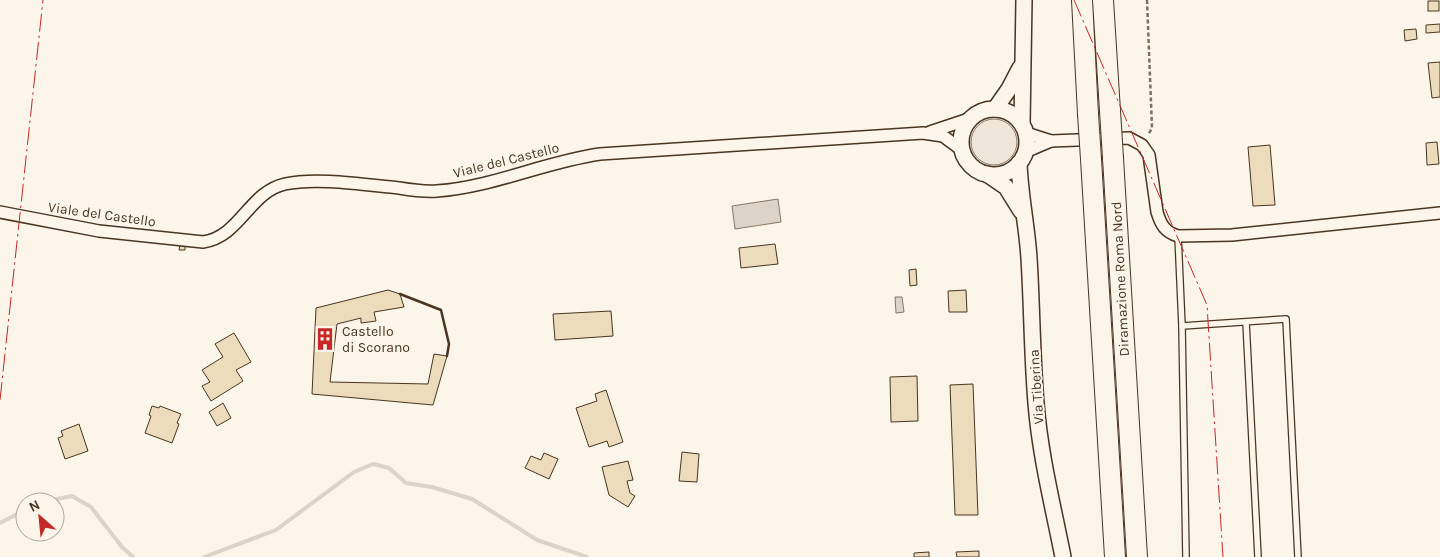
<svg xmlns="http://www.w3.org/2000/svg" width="1440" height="557" font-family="Karla,sans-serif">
<rect width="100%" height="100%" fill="#fbf6e9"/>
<circle fill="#ede6d9" stroke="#887966" cx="994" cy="142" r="23"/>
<g fill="#dcd4c6" stroke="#887966">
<path d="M778,199L781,222L735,229L732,206Z"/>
<path d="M895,297H902L904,312L896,313Z"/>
</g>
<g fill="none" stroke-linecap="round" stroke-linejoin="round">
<g stroke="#dcd4c6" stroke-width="4">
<path d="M42,502L72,496L91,507L122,547L133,557"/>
<path d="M0,523L25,510"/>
<path d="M204,557L276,530L354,472L373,464L389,468L406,483L432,487L472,499L537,540L587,557"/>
</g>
</g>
<g fill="#ecdcbc" stroke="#4a3520">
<rect x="1428" y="1" width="11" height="10"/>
<path d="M1440,24V32L1426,33V25Z"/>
<path d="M1416,29L1417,39L1405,41L1404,30Z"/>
<path d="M1440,62V97L1432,98L1428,63Z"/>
<path d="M1437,142L1439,164L1427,165L1426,143Z"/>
<path d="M1270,145L1275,205L1253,206L1248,147Z"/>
<path d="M775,244L778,264L741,268L739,248Z"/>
<path d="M180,245H185V250H179Z"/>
<path d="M916,269L917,285L910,286L909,270Z"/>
<path d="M388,290L400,294L404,307L374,312L376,321L361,323V318L337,324L330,382L428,384L434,354L447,356L433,405L312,394L316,308Z"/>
<path d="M966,290L967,312H949L948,291Z"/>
<path d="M611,311L613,336L555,340L553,314Z"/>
<path d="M234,333L251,362L236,370L243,381L211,401L202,386L210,382L202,370L223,357L215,344Z"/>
<path d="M917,376L918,421L891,422L890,377Z"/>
<path d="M973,384L978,515H955L950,385Z"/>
<path d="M606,390L623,442L609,447L607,441L589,447L576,408L597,401L595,394Z"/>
<path d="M223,403L231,418L217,426L209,412Z"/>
<path d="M152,406L159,408L160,406L181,414L177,423L179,424L172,443L145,433L151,416L149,415Z"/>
<path d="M79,424L88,451L65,459L58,438L63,436L61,431Z"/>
<path d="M682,452L699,454L697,482L679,481Z"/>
<path d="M544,453L558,459L549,479L525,468L531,456L541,460Z"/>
<path d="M628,461L633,480L627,481L630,493L635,496L628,507L609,495L602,467Z"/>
<path d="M979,551V557H957L956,552Z"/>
<path d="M929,552V557H914V553Z"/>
</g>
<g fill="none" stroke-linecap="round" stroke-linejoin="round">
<defs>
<g id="service">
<path d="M1178,236L1182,326L1186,557"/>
<path d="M1246,322L1258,557"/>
<path d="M1182,326L1286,319L1298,557"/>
</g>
<g id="minor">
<path d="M930,132L972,118"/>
<path d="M1026,133L1051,141L1129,138L1142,145L1149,155L1157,212C1161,225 1165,232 1178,236L1232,235L1440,213"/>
<path d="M1025,152L1051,141"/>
<path d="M0,212L99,231L203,242C240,237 249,192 285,184C317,177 366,185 399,188C411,190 424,192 437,191C493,187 544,162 600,154L923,133L943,136L962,150"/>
</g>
<g id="secondary">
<path d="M995,109L1009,89L1020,68"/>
<circle cx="994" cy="142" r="33"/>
<path d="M1022,124L1024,0"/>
<path d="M1019,163C1020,195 1027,226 1029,258C1032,306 1032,355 1036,403C1040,455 1053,506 1063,557"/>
<path d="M987,174L1006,187L1021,211"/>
</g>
<g id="motorway">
<path d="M1082,0L1088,114"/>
<path d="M1103,0L1110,111"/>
<path d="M1113,158L1137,557"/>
<path d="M1091,159L1115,557"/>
</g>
</defs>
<use href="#service" stroke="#4a3520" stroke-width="8"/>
<use href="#minor" stroke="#4a3520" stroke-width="14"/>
<use href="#secondary" stroke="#4a3520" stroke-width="18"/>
<use href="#motorway" stroke="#4a3520" stroke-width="22"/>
<path stroke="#7f6f5c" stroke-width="2.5" stroke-dasharray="4 2.5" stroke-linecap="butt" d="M1147,0L1152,128L1148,135"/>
<use href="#service" stroke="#fbf6e9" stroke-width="5.5"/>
<use href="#minor" stroke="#fbf6e9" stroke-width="11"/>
<use href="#secondary" stroke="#fbf6e9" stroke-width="15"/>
<use href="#motorway" stroke="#fbf6e9" stroke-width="20"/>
<defs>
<g id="motorway-bridge">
<path d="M1110,111L1113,158"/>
<path d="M1088,114L1091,159"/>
</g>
</defs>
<use href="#motorway-bridge" stroke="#4a3520" stroke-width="22" stroke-linecap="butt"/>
<use href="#motorway-bridge" stroke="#fbf6e9" stroke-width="20"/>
<path stroke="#4a3520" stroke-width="2.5" d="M400,294L441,310L449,344L447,356"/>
<g stroke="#c62828" stroke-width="1" stroke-dasharray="18 4 2.5 4" stroke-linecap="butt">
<path d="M1074,0L1207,305L1223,557"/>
<path d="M0,400L43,0"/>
</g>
</g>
<defs>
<symbol id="building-bare" viewBox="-9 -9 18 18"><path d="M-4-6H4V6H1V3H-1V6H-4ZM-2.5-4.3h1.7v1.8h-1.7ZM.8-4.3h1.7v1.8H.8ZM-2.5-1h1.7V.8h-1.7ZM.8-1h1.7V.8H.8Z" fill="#c62828" stroke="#fbf6e9" stroke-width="2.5" paint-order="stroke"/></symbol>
</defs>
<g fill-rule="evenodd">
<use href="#building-bare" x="309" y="323" width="32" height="32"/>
</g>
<g text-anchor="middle" stroke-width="4" stroke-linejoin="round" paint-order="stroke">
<g font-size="14" fill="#4a3520" stroke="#fbf6e9">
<text transform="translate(506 160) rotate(-14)" y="5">Viale del Castello</text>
<text transform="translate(102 214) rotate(8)" y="5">Viale del Castello</text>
<text transform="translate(1120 279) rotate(-93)" y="5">Diramazione Roma Nord</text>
<text transform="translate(1036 387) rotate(-94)" y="5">Via Tiberina</text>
</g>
<g font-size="14" fill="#4a3520" stroke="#fbf6e9" text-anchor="start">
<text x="342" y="336">Castello<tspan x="342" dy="16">di Scorano</tspan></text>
</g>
</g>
<g transform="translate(40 517) rotate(333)"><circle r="24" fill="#fbf6e9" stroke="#b4a999"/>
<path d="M0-4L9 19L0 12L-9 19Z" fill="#c62828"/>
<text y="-8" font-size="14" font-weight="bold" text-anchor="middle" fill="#4a3520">N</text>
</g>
</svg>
